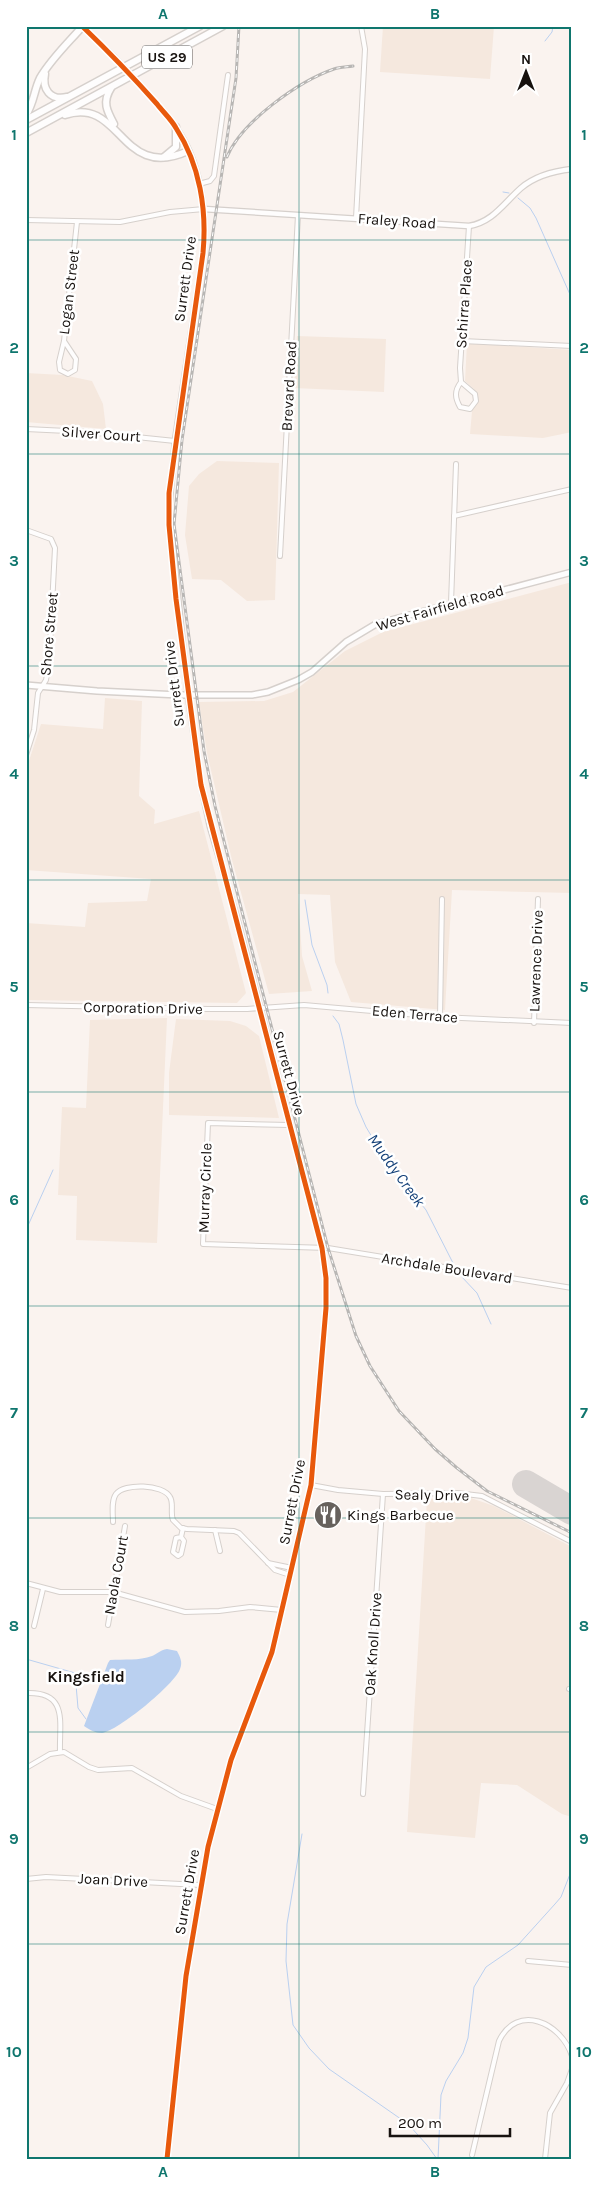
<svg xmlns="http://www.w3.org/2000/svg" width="598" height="2185" font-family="Karla,sans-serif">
<rect width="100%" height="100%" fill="#faf3ef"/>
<g fill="#f5e8de">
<path d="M383,26H494L490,79L380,72Z"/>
<path d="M297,336L386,339L384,392L294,388Z"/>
<path d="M467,343L572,350V432L543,438L470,434L474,389L465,381Z"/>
<path d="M26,373L63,375L92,381L103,404L106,429L26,422Z"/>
<path d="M217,461L279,463L275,600L247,601L221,580L192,579L185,535L189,486L199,474Z"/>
<path d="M572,582V893L452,890L445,1010L351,1002L335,962L330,895L298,894L302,956L312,991L269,994L232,860L207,753L199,702L264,701L293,692L345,651L383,632Z"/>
<path d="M105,698L142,701L139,796L155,810L154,824L199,811L246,993L237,1003L26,1000V923L85,927L88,903L147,901L151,879L26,870V770L41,724L103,729Z"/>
<path d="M167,1018L157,1243L76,1240L77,1196L58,1195L62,1107L86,1108L90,1020Z"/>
<path d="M176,1019L230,1021L246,1026L259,1036L279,1118L169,1115V1073Z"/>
<path d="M468,1497L494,1506L572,1547V1817L562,1814L517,1785L481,1783L475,1838L407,1832L427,1499Z"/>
</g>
<path fill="#bad0f0" d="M167,1649L177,1651C180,1657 183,1662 180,1669C175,1684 118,1731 102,1733C95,1733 90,1730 84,1726L108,1663L110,1660C124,1659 139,1661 152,1656C157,1654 160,1650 167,1649Z"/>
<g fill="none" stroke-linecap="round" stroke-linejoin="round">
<g stroke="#bad0f0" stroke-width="1">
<path d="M545,41L552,32L553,26"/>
<path d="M503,192L509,193"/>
<path d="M518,198L530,208L536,218L572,299"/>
<path d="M305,900L312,945L327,985L328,993"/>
<path d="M333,1016L339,1024L343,1040L356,1104L366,1127L384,1157L426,1210L453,1263"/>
<path d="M26,1230L53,1170"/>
<path d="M460,1275L477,1293L491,1324"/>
<path d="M26,1659L75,1673L78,1708L86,1719"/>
<path d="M302,1834L287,1924L286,1961L293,2025L309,2048L329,2069L408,2124L427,2145L437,2159"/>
<path d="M438,2159L441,2095L446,2081L463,2053L468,2038L474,1987L486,1967L518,1945L555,1904L561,1897L572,1869"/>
</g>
<path stroke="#d9d4d2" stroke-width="28" d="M526,1484L572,1511"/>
<defs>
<g id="minor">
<path d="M199,184L210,181L214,176L228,75"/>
<path d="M356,218L365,49L361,26"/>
<path d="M26,220L120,222L170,212L204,209"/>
<path d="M64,341L76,359L75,370L68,374L60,370L59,362L64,341L77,222"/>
<path d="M462,341L572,346"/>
<path d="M461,382L460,368L469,226"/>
<path d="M461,382L475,394L476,401L470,409L460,407C455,398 454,391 461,382Z"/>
<path d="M26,429L88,432L175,441"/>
<path d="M454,516L572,489"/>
<path d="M26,530L51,539L55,548L49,663L46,680L38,693L34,730L26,755"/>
<path d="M280,556L298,215"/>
<path d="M451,603L456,464"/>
<path d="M26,1005L208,1009H247L304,1005L440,1017L572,1023"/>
<path d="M440,1017L442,899"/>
<path d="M534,1023L538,899"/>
<path d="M289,1125L208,1123L203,1244L328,1248L572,1288"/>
<path d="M311,1485L338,1490L383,1494L457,1493L482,1496L572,1542"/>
<path d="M113,1522C113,1513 111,1501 116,1494C124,1483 163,1484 170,1497C174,1503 170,1513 173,1520L181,1528L187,1529L234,1531L239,1533L275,1570L290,1575"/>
<path d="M215,1530L220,1551"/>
<path d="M181,1537L176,1538L173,1552L178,1556L181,1554L184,1541L181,1537L183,1528"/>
<path d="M268,1563L292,1568"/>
<path d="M26,1583L60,1592H113L185,1612L219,1611L250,1607L282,1610"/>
<path d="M108,1625L125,1526"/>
<path d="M34,1626L43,1589"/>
<path d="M569,1689L572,1690"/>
<path d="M26,1693C69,1691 59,1723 60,1752"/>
<path d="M26,1768L50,1754L64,1752L89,1767L98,1770L132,1768L181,1796L217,1809"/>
<path d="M363,1794L383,1494"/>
<path d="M26,1879L46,1877L200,1885"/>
<path d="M528,1961L572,1965"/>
<path d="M472,2155L499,2041C517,2003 561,2022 572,2056"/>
<path d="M545,2159L550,2113L567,2083L572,2069"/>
</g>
<g id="tertiary">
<path d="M82,26L113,56"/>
<path d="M142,87C153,100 166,113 175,126C201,162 207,211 203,253L175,441L169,509L188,695L201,785L210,827L237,918L322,1248L326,1278V1308L311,1485L272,1652L231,1760L208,1847L186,1976L167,2159"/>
<path d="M204,209L469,226C493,222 504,203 521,188C535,176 554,171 572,169"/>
</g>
<path id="secondary" d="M26,685L97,691L179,695H252L268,692L298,680L312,672L346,642L376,624L572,572"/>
<g id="motorway">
<path d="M45,74C42,89 50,101 67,97"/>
<path d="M111,88C102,102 107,111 114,124"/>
<path d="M26,115C34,103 34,90 40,78C51,59 68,43 82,27"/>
<path d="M65,115C122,96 120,182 188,151"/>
<path d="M26,120L200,26"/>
<path d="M26,133L223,26"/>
<path d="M164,157L176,147V127"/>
</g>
</defs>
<use href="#minor" stroke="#d6d0cc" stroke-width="6"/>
<use href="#tertiary" stroke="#d6d0cc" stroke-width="7"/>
<use href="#secondary" stroke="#d6d0cc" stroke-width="8"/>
<use href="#motorway" stroke="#d6d0cc" stroke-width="9"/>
<use href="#minor" stroke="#fefdfd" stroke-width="4"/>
<use href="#tertiary" stroke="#fefdfd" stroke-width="4.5"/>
<use href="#secondary" stroke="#fefdfd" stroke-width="5"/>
<use href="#motorway" stroke="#fefdfd" stroke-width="6"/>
<defs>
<g id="rail">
<path d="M239,26L236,78L182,440L174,524L204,751L215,806L328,1248L356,1336L370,1366L399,1411L435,1449L457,1468L487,1491L572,1533"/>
<path d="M227,157C241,122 299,81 334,69C340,67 347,67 353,66"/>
</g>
</defs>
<use href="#rail" stroke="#b8b6b4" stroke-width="3"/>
<use href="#rail" stroke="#fff" stroke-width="1" stroke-dasharray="4" stroke-linecap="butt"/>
<defs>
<path id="tertiary-bridge" d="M113,56L142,87"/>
</defs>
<use href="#tertiary-bridge" stroke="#d6d0cc" stroke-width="7" stroke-linecap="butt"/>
<use href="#tertiary-bridge" stroke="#fefdfd" stroke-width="4.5"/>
<defs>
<path id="cycleway" d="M82,26C108,51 133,77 157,104C163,112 171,119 176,128C200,165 207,210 203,253L169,493V525L176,599L201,785L322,1248L326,1278V1308L311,1485L272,1652L231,1760L208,1847L186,1976L167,2159"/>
</defs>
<use href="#cycleway" stroke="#fff" stroke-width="8"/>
<use href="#cycleway" stroke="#e8590c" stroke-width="5"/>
</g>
<path fill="none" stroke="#0f766e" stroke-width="1" stroke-opacity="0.55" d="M299,26V2159M26,240H572M26,454H572M26,666H572M26,880H572M26,1092H572M26,1306H572M26,1518H572M26,1732H572M26,1944H572"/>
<defs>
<symbol id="restaurant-disc" viewBox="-11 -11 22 22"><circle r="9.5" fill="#66615d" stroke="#fff"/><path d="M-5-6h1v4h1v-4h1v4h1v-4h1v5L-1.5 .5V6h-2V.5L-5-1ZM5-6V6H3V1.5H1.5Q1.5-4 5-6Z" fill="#fff"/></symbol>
</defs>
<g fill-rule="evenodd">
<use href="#restaurant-disc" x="312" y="1499" width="32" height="32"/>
</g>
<g text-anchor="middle" stroke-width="5" stroke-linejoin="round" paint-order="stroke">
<rect fill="#fff" stroke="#5d5957" stroke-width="1" x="142" y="45.5" width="50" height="23" rx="4"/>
<g font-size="14" font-weight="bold" fill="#17120f">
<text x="167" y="62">US 29</text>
</g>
<g font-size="15" fill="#17120f" stroke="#fff">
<text transform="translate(397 221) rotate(4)" y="5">Fraley Road</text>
<text transform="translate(185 279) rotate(-82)" y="5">Surrett Drive</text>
<text transform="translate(69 292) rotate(-83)" y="5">Logan Street</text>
<text transform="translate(464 304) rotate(-86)" y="5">Schirra Place</text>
<text transform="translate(289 386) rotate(-87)" y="5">Brevard Road</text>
<text transform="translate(101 434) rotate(4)" y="5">Silver Court</text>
<text transform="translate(440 608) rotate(-16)" y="5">West Fairfield Road</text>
<text transform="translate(49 634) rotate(-85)" y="5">Shore Street</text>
<text transform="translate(174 684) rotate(-97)" y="5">Surrett Drive</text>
<text transform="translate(536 961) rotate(-88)" y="5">Lawrence Drive</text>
<text transform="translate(143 1008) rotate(1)" y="5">Corporation Drive</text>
<text transform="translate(415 1014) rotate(5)" y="5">Eden Terrace</text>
<text transform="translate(289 1073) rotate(75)" y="5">Surrett Drive</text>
<text transform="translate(205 1188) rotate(-88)" y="5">Murray Circle</text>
<text transform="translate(447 1268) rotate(9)" y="5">Archdale Boulevard</text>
<text transform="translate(432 1495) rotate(1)" y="5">Sealy Drive</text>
<text transform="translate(292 1502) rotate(-79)" y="5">Surrett Drive</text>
<text transform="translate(116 1575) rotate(-80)" y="5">Naola Court</text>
<text transform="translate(373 1644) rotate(-86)" y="5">Oak Knoll Drive</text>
<text transform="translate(113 1880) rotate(3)" y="5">Joan Drive</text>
<text transform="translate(187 1892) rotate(-80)" y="5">Surrett Drive</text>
</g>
<g font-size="15" fill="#17120f" stroke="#fff" text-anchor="start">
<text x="347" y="1520">Kings Barbecue</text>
</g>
<g font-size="16" font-style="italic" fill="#144179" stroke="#fff">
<text transform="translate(397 1170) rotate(54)" y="6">Muddy Creek</text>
</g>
<g font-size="16" font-weight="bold" fill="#17120f" stroke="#fff">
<text x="86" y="1682">Kingsfield</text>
</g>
</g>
<rect width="598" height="2185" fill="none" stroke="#ffffff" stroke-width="55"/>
<g transform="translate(526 72)" stroke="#ffffff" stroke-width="4" paint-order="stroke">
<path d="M0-4L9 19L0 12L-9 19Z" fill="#17120f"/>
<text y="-8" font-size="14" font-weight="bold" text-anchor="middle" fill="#17120f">N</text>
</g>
<path d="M390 2128v8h120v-8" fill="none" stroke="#17120f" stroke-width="2.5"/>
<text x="398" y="2128" font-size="15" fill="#17120f" stroke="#ffffff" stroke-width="4" paint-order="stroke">200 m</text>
<rect x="28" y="28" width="542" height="2130" fill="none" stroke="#0f766e" stroke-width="2"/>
<g font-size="16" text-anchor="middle" font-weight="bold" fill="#0f766e">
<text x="163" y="19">A</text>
<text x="435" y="19">B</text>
<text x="14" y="140">1</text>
<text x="584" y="140">1</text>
<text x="14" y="353">2</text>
<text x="584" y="353">2</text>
<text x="14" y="566">3</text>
<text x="584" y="566">3</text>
<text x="14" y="779">4</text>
<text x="584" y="779">4</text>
<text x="14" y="992">5</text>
<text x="584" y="992">5</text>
<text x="14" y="1205">6</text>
<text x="584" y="1205">6</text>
<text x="14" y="1418">7</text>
<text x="584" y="1418">7</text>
<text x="14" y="1631">8</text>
<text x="584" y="1631">8</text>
<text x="14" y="1844">9</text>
<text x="584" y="1844">9</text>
<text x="14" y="2057">10</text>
<text x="584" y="2057">10</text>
<text x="163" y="2177">A</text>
<text x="435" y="2177">B</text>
</g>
</svg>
